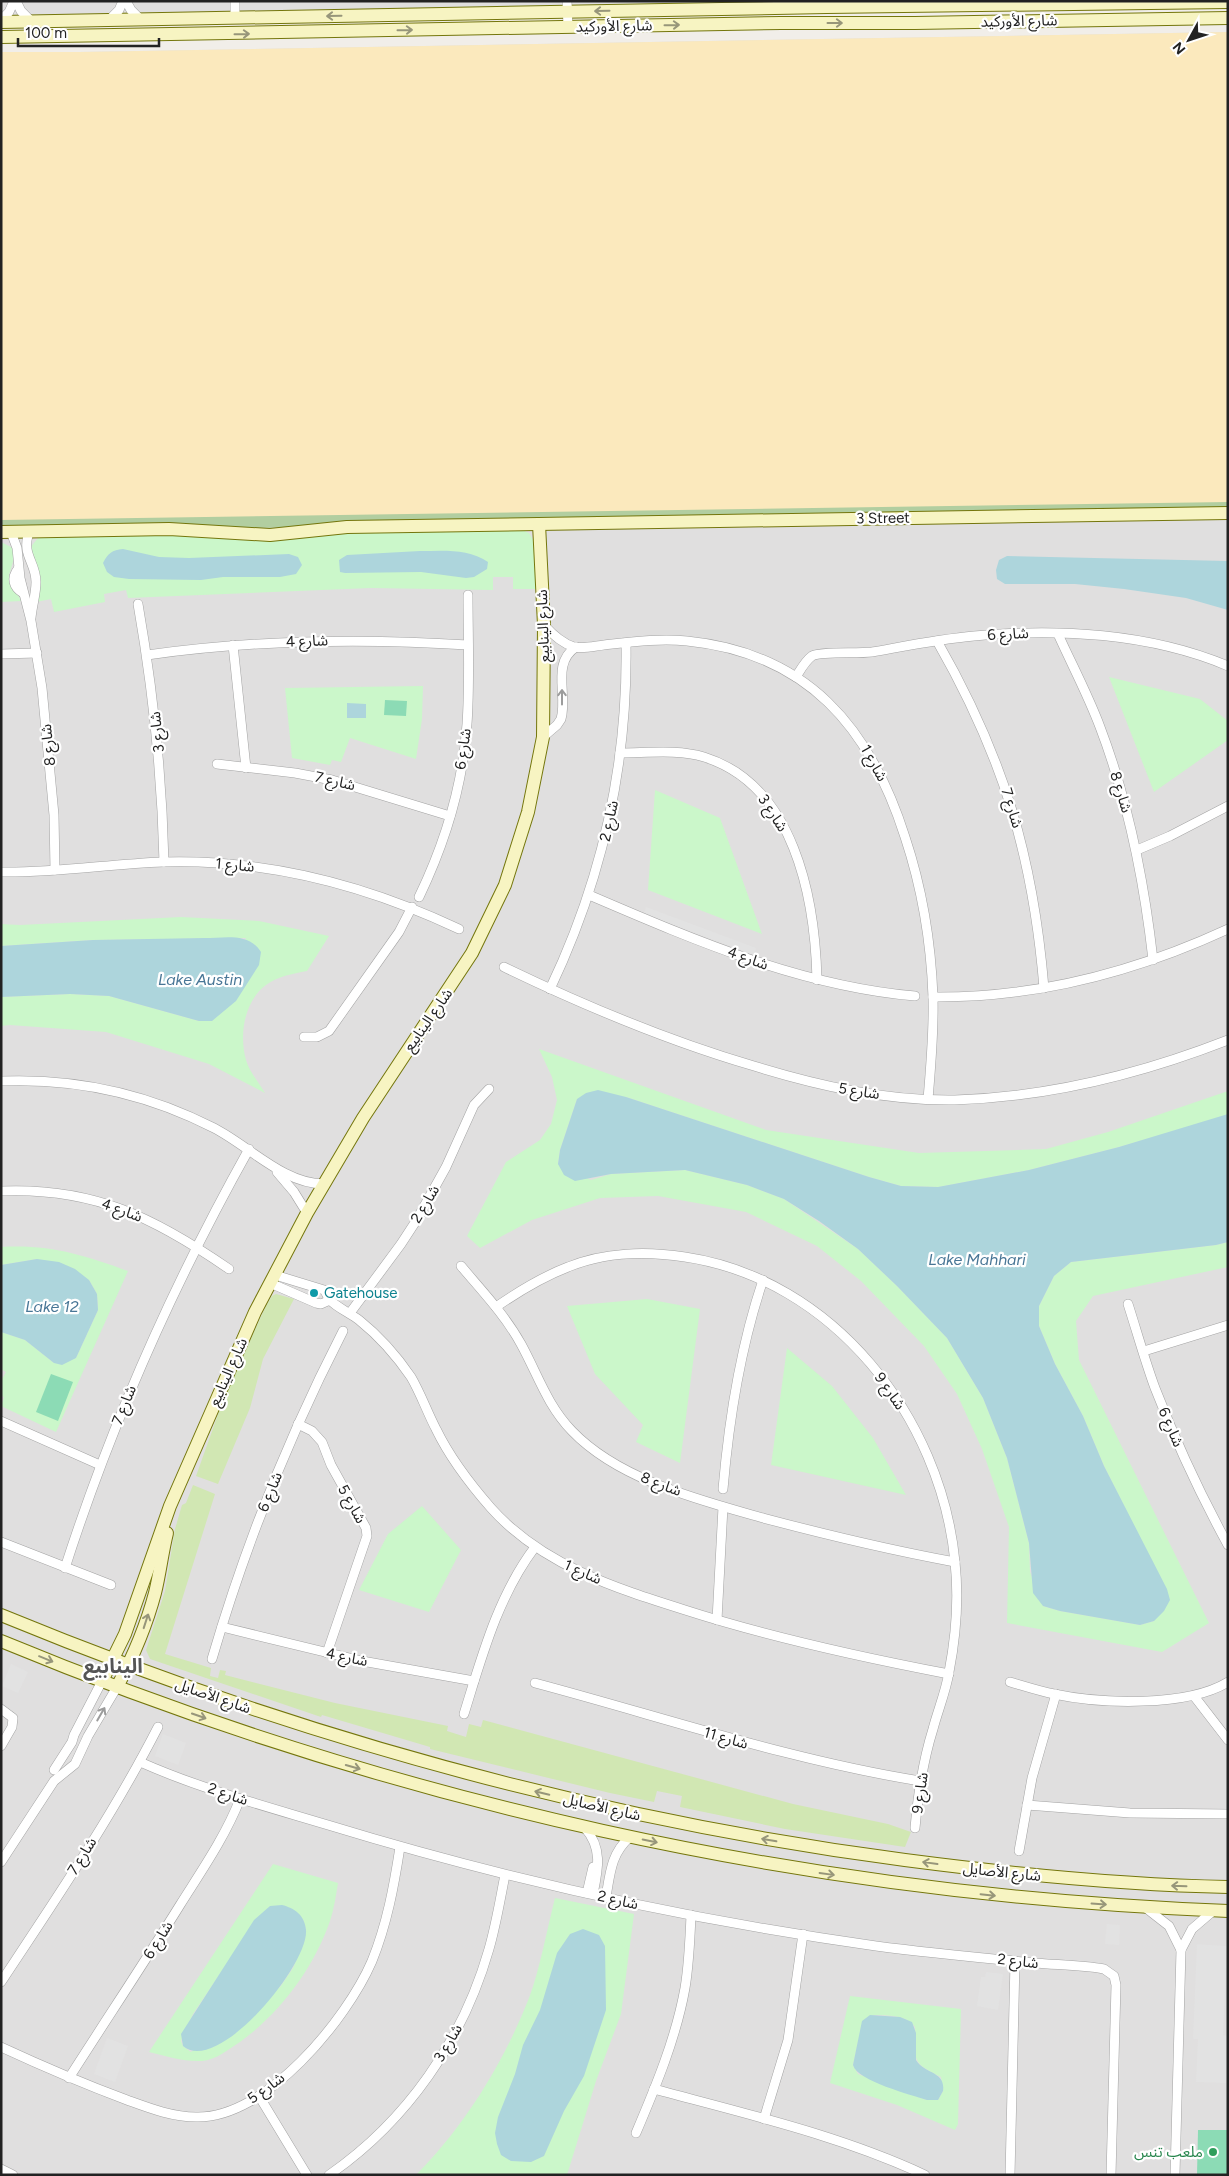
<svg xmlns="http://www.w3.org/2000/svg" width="1229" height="2176" font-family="Figtree,'Noto Sans Arabic',sans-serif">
<rect width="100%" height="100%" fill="#f1eee9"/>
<g fill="#e0dfdf">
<path d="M1,1H1211L989,10L1,28Z"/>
<path d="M1228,32V2175H1V52H79Z"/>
</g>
<g fill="#d1e7b3">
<path d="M276,1294L294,1299L263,1359L250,1408L218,1484L196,1476L226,1392L266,1306L272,1296Z"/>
<path d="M193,1485L215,1494L165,1654L211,1668L210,1676L218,1678L220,1670L226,1671L225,1675L335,1703L448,1726L447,1731L466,1737L469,1724L481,1727L483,1720L793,1804L888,1824L911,1832L905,1847L785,1829L680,1807L682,1796L657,1791L654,1802L610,1793L430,1749V1747L322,1715L321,1717L150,1659L146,1650L165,1591L175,1529L182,1505L186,1503Z"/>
</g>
<path fill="#b2cea0" d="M1228,496V513L1,532V519Z"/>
<path fill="#fbe9bd" d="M1228,32V502L1,520V52H79Z"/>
<g fill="#cbf7ca" fill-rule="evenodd">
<path d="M522,530L529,533L534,541L536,589H513V577H493V590L371,588L128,598L126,590L104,594L105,602L54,612L51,599L36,602L40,582L29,549L38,538L47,536L170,535L265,541L334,533Z"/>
<path d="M1,542L13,548L15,555L9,575L21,601L1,602Z"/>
<path d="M1109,677L1200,699L1228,721V740L1154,792Z"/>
<path d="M423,686L422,719L416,759L350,738L341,762L332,760L330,765L292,758L285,688Z"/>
<path d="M655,790L720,818L762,934L648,890Z"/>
<path d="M181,917L259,921L329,936L307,971C292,974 278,976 266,985C244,1001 239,1035 246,1060C249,1071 259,1083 265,1093L209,1064L106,1032L10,1025L1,1026V997L70,994L109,996L199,1021H212L246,938L93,940L1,946V924L20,925Z"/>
<path d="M539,1049L766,1130L919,1153L1046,1149L1108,1132L1228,1091V1114L1215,1120L1119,1147L1029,1170L939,1187L901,1186L869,1177L626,1097L577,1099L560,1150L558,1164L591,1180L611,1174L685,1170L747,1185L784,1199L858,1249L897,1286L947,1338L983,1398L1007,1458L1029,1543L1030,1572L1043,1606L1060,1611L1140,1625L1154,1621L1128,1514L1104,1466L1083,1416L1055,1364L1039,1326V1306L1054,1276L1071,1262L1216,1245L1228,1242V1267L1093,1296L1076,1321L1079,1360L1209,1623L1162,1652L1007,1623L1009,1527L982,1449L957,1394L924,1346L861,1281L817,1246L746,1212L658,1196L600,1198L532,1220L480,1248L467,1236L506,1162L540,1140L551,1124L557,1100L552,1077Z"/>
<path d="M1,1247C49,1244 84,1255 128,1271L56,1432L1,1406L4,1397L1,1396V1381L6,1372L1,1369V1332L25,1340L54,1363L76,1358L98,1310L97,1294L89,1280L37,1259L1,1265Z"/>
<path d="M647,1299L700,1309L680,1463L636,1442L643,1425L595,1374L567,1306Z"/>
<path d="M787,1348L832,1386L873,1438L906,1495L771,1465Z"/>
<path d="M422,1506L461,1550L429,1612L359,1590L388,1534Z"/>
<path d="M273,1864L338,1883C336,1895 334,1909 330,1921C313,1969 281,2012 240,2042C229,2049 216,2060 202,2061C184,2062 166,2056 149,2052ZM303,1919L306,1930L303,1944L293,1968L280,1987L191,2052L183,2046L181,2041L193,2014L230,1959Z"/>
<path d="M555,1898L634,1914L621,2014L596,2081L567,2175H416C465,2126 504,2062 529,1998C540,1969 547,1929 555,1898Z"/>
<path d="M850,1996L961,2009L958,2124L955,2130L897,2105L830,2083ZM873,2015C887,2016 906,2014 915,2027C917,2060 908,2061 941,2077L943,2091L938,2100H927L858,2074L853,2065L858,2042Z"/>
</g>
<g fill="#8cdbb5">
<path d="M385,700L407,701L406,716L384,715Z"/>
<path d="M51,1374L73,1382L58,1421L36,1412Z"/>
<path d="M1198,2130H1228V2175H1197Z"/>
</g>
<g fill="#e2e2e2">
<path d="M646,907L756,948L754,955L644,914Z"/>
<path d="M11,1664L28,1672L18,1693L2,1686Z"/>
<path d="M163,1734L186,1743L178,1765L155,1756Z"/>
<path d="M1107,1924L1120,1925L1119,1945L1105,1944Z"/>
<path d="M1197,1944L1227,1946L1223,2035L1228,2036V2083L1196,2082L1198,2039H1193Z"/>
<path d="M986,1972L1003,1974L998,2010L977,2006L981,1977H985Z"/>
<path d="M107,2038L128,2046L115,2082L94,2074Z"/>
</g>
<g fill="#add5dc">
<path d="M123,549L159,557L189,558L289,554L298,557L302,565L296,574L280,577H223L201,580L129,579L114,577L107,572L103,563C108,553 112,550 123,549Z"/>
<path d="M420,551C443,551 468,548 488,562L487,569L474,577L466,578L421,572L345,573L340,572L339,560L347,555Z"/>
<path d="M1007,556L1228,561V610L1186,598L1124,589L1075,584H1005L997,579L996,570L999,560Z"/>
<path d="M347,703L366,704V718H347Z"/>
<path d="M204,938C225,938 249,932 261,952L259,965L236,1001L212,1021H199L109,996L70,994L1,997V946L93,940Z"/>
<path d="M598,1090L626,1097L869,1177L901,1186L938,1187L1029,1170L1119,1147L1228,1114V1242L1216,1245L1071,1262L1054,1276L1039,1306V1326L1055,1364L1083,1416L1104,1466L1167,1589L1170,1600L1164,1611L1154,1621L1140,1625L1060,1611L1043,1606L1033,1593L1029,1543L1007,1458L983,1398L947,1338L897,1286L858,1249L819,1221L784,1199L747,1185L685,1170L611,1174L575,1181L564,1175L558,1164L560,1150L577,1099L586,1093Z"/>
<path d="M37,1259L59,1262L75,1269L89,1280L97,1294L98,1310L76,1358L62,1365L54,1363L25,1340L1,1332V1265Z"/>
<path d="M282,1905C294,1908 305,1915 306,1930C309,1965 217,2076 183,2046L181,2034L254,1920L270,1906Z"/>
<path d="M583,1929L599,1935L605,1946L606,2010L584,2076L564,2111L544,2156L531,2162L511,2161L501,2155L497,2144L495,2133L498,2117L515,2074L523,2045L540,2010L557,1953L570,1934Z"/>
<path d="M870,2015L900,2017L912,2022L916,2033V2060C924,2074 946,2071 943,2091L938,2100H927C912,2095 857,2081 853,2065L862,2021Z"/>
</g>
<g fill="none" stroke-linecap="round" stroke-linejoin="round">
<defs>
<g id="street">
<path d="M16,1L21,11L31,21"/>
<path d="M126,1L131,10L141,20"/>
<path d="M235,1V18"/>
<path d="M567,1L568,27"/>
<path d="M1,20L9,12L14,1"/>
<path d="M109,20L119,10L123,1"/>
<path d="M11,532L17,548L20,578L31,621L42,688L54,815L55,870"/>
<path d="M29,532C21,555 36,562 36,582C36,594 32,606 31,618"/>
<path d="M18,569C11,578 13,587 23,593"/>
<path d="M138,604C153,690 162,775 164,862"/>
<path d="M544,625C552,634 561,643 574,647C583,649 595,646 604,645C631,642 660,638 687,641C807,653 870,727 905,837C922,888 931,942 933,997C934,1031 931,1065 928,1099"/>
<path d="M1058,634C1072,665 1088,695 1100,727C1129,803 1144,880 1153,960"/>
<path d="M937,641C1003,756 1033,855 1044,988"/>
<path d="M233,645L246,768"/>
<path d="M1,654L37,653"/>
<path d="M147,655C254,640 360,638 468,645"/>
<path d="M796,677C801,669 805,661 812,656C822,651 857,654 872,652C906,646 940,639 974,636C1057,628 1150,633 1228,666"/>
<path d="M543,737L557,725L561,719C568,696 551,663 576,647"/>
<path d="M620,753C647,753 678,749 704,757C794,785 815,897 817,980"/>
<path d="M217,764L295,773L332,780L450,816"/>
<path d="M1137,850L1170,836L1228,806"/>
<path d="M1,872C56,873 109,864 163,862C267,859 366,885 459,929"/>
<path d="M589,895C694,940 800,986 915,996"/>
<path d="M419,897C445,843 463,784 467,724C470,681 468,638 468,595"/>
<path d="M504,967C585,1006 668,1041 754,1066C819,1086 886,1101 955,1100C1049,1097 1141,1074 1228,1040"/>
<path d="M550,989C602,880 628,764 626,643"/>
<path d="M933,997C1036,998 1135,972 1228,929"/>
<path d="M304,1037H317L329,1031L399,932L412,907"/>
<path d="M1,1081C76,1078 148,1094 214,1128C249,1146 284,1184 324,1184"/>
<path d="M277,1172L294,1192L307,1213"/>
<path d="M1,1191C94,1187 155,1218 229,1269"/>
<path d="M461,1266C482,1291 505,1315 521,1344C538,1375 547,1405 572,1431C619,1480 700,1500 763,1518C827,1535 890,1550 955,1562"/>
<path d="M275,1275L324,1290C327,1293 327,1297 330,1300C335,1306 351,1314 359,1320C379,1336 396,1355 411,1377C421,1394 427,1412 436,1429C450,1458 470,1484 491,1508C542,1565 615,1588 685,1610C772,1638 860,1657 949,1674"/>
<path d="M270,1283L316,1303L321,1304L330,1300"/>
<path d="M1128,1304C1137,1332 1145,1361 1155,1388C1176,1442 1200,1494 1228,1545"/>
<path d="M496,1307C519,1291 542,1277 568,1267C604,1252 647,1251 685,1257C833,1279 941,1417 955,1562C959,1599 956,1636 949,1672C946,1691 938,1710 933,1729C923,1761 918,1794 915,1828"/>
<path d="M350,1313L401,1244L416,1221L446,1167L474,1105L489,1089"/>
<path d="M1144,1351L1228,1325"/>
<path d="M1,1421L100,1465"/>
<path d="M298,1424L312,1431L322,1442L331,1465L366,1528L367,1536L327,1653"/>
<path d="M723,1489C729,1419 740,1348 763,1280"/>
<path d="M1,1542L111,1585"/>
<path d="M65,1568C112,1422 174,1283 249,1149"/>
<path d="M717,1620L723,1507"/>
<path d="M222,1627L362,1661L474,1681"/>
<path d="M212,1659C245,1546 289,1436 343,1331"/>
<path d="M1010,1682C1024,1686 1039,1691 1054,1694C1101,1704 1187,1707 1228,1682"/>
<path d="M535,1683C663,1717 789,1760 920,1781"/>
<path d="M1194,1696L1228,1740"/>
<path d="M1,1709L13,1718L12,1727L1,1746"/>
<path d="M464,1714C482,1656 498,1596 535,1547"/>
<path d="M140,1762C201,1789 265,1806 328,1825C508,1880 691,1920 876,1946C929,1953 982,1958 1035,1963C1057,1965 1081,1965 1104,1969L1114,1976L1116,1985L1111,2175"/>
<path d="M54,1770L72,1742L74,1735L102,1681"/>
<path d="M1027,1805L1130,1813L1228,1814"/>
<path d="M585,1828C603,1848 598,1870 593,1894"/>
<path d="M1019,1851L1032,1778L1056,1694"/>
<path d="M1,1862L54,1781L75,1764L88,1736L117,1687"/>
<path d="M587,1893L593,1867"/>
<path d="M606,1897C610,1874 611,1853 630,1837"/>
<path d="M1146,1908L1169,1926L1181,1950"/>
<path d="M1,1982C56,1899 113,1815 158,1727"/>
<path d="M1,2047C42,2066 84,2084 127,2100C149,2108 172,2117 196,2117C266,2119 347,2019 372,1961C387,1924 394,1886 400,1847"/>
<path d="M69,2078C106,2020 144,1963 180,1905C202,1870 225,1837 240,1799"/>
<path d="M654,2089C746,2114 839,2135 925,2175"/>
<path d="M259,2096L307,2175"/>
<path d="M764,2119L788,2040L803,1934"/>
<path d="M636,2133C656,2086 676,2038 685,1988C689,1964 690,1940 691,1915"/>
<path d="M1,2169L13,2175"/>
<path d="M329,2175C407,2121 463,2040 489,1949C496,1925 500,1900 505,1875"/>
<path d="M1010,2175L1015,1961"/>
<path d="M1175,2175L1181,1950L1192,1929L1213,1911"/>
</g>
<g id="secondary">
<path d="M1,22L827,7L1228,2"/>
<path d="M1,37L781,23H915L1228,18"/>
<path d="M1,532L169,529L270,535L347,527L1228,513"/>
<path d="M1,1615C292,1735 594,1819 905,1860C1012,1874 1120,1885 1228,1887"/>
<path d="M1,1641C392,1803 805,1895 1228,1911"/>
<path d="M102,1681L125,1634L170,1506L255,1312L307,1213L363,1118L472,953L505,885L528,812L543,737L544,625L539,524"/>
<path d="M117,1687C133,1657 146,1627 155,1593C160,1573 162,1553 167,1533"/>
</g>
</defs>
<use href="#street" stroke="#a3a3a3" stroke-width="10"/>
<use href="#secondary" stroke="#74760c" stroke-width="14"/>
<use href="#street" stroke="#fff" stroke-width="9"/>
<use href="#secondary" stroke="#f7f4c2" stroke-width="12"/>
</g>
<defs><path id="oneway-shaft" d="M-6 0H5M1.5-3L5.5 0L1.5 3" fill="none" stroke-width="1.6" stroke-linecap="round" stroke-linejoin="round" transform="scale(1.25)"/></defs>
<g stroke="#97967a">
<use href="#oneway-shaft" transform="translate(602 11) rotate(179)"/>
<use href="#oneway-shaft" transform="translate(334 16) rotate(179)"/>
<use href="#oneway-shaft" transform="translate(835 23)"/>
<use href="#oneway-shaft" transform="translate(672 25) rotate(-1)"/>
<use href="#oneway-shaft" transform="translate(405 30) rotate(-1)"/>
<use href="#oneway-shaft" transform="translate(242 34) rotate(-1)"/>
<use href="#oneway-shaft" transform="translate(146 1621) rotate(-72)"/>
<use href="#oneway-shaft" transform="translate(46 1659) rotate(22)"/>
<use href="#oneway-shaft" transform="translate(199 1716) rotate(19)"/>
<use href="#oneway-shaft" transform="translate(353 1767) rotate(16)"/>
<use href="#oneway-shaft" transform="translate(542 1793) rotate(-167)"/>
<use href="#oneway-shaft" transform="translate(769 1840) rotate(-170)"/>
<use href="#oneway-shaft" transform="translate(650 1841) rotate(12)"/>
<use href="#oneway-shaft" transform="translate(930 1863) rotate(-172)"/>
<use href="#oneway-shaft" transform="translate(827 1874) rotate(8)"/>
<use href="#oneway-shaft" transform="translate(1179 1886) rotate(-178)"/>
<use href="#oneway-shaft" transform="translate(988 1895) rotate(6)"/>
<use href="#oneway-shaft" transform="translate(1099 1904) rotate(4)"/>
</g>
<g stroke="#9c9c9c">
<use href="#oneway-shaft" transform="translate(562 697) rotate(-90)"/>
<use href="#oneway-shaft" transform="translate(101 1714) rotate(-60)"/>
</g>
<circle fill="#0f9aa8" stroke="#fff" stroke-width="2" cx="314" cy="1293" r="5"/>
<circle fill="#2e9e5b" stroke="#fff" stroke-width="2" cx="1213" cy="2152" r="5"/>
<g text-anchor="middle" stroke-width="4.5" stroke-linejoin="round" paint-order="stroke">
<g font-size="15" fill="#222" stroke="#fff">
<text transform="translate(1019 21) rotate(-1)" y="5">شارع الأوركيد</text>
<text transform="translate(614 26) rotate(-1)" y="5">شارع الأوركيد</text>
<text transform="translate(883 518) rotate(-1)" y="5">3 Street</text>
<text transform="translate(543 626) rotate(-92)" y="5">شارع الينابيع</text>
<text transform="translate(1008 634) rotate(-3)" y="5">شارع 6</text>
<text transform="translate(307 641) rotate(-2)" y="5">شارع 4</text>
<text transform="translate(157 732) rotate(-96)" y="5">شارع 3</text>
<text transform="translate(48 745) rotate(-96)" y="5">شارع 8</text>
<text transform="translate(463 749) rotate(-82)" y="5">شارع 6</text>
<text transform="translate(874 763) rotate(61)" y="5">شارع 1</text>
<text transform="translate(335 781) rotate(13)" y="5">شارع 7</text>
<text transform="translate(1121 792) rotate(73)" y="5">شارع 8</text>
<text transform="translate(1012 808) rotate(73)" y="5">شارع 7</text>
<text transform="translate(773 813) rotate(57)" y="5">شارع 3</text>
<text transform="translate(609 821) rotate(-78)" y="5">شارع 2</text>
<text transform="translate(235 865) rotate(5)" y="5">شارع 1</text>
<text transform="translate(748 958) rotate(20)" y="5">شارع 4</text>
<text transform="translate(428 1020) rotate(-55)" y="5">شارع الينابيع</text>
<text transform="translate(859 1091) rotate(9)" y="5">شارع 5</text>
<text transform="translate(425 1204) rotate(-59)" y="5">شارع 2</text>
<text transform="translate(122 1210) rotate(20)" y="5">شارع 4</text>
<text transform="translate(228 1372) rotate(-66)" y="5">شارع الينابيع</text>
<text transform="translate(890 1391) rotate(55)" y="5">شارع 9</text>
<text transform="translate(124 1405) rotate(-68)" y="5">شارع 7</text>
<text transform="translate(1171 1427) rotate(67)" y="5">شارع 6</text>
<text transform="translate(661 1484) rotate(21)" y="5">شارع 8</text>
<text transform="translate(270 1492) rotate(-68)" y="5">شارع 6</text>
<text transform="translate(352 1504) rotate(61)" y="5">شارع 5</text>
<text transform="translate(583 1572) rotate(24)" y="5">شارع 1</text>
<text transform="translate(347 1657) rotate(12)" y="5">شارع 4</text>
<text transform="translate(213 1696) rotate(19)" y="5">شارع الأصايل</text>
<text transform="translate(726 1738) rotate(16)" y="5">شارع 11</text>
<text transform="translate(920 1793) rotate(-82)" y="5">شارع 9</text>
<text transform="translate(228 1794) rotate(19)" y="5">شارع 2</text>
<text transform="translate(602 1807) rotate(13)" y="5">شارع الأصايل</text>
<text transform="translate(82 1856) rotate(-58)" y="5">شارع 7</text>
<text transform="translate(1002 1872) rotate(6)" y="5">شارع الأصايل</text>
<text transform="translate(618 1900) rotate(13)" y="5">شارع 2</text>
<text transform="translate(158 1940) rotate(-58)" y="5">شارع 6</text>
<text transform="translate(1018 1961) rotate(6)" y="5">شارع 2</text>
<text transform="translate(448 2043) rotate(-60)" y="5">شارع 3</text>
<text transform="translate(266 2088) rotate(-36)" y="5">شارع 5</text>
</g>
<g font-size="15" fill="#0d838f" stroke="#fff" text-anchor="start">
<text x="324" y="1298">Gatehouse</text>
</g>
<g font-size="15" fill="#27864d" stroke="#fff" text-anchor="end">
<text x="1203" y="2157">ملعب تنس</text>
</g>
<g font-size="16" font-style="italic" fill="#487696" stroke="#fff">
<text x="200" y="985">Lake Austin</text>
<text x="977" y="1265">Lake Mahhari</text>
<text x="52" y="1312">Lake 12</text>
</g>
<g font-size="20" font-weight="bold" fill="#555" stroke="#fff">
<text x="113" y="1673">الينابيع</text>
</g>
</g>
<rect width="1229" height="2176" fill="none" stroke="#222222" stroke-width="5"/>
<g transform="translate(1189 40) rotate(230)" stroke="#ffffff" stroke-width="4" paint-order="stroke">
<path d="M0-4L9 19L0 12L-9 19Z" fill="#222222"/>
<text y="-8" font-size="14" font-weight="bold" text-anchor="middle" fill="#222222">N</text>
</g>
<path d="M18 38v8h141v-8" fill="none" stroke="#222222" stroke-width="2.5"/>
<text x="25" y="38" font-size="15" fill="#222222" stroke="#ffffff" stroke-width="4" paint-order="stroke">100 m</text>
</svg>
